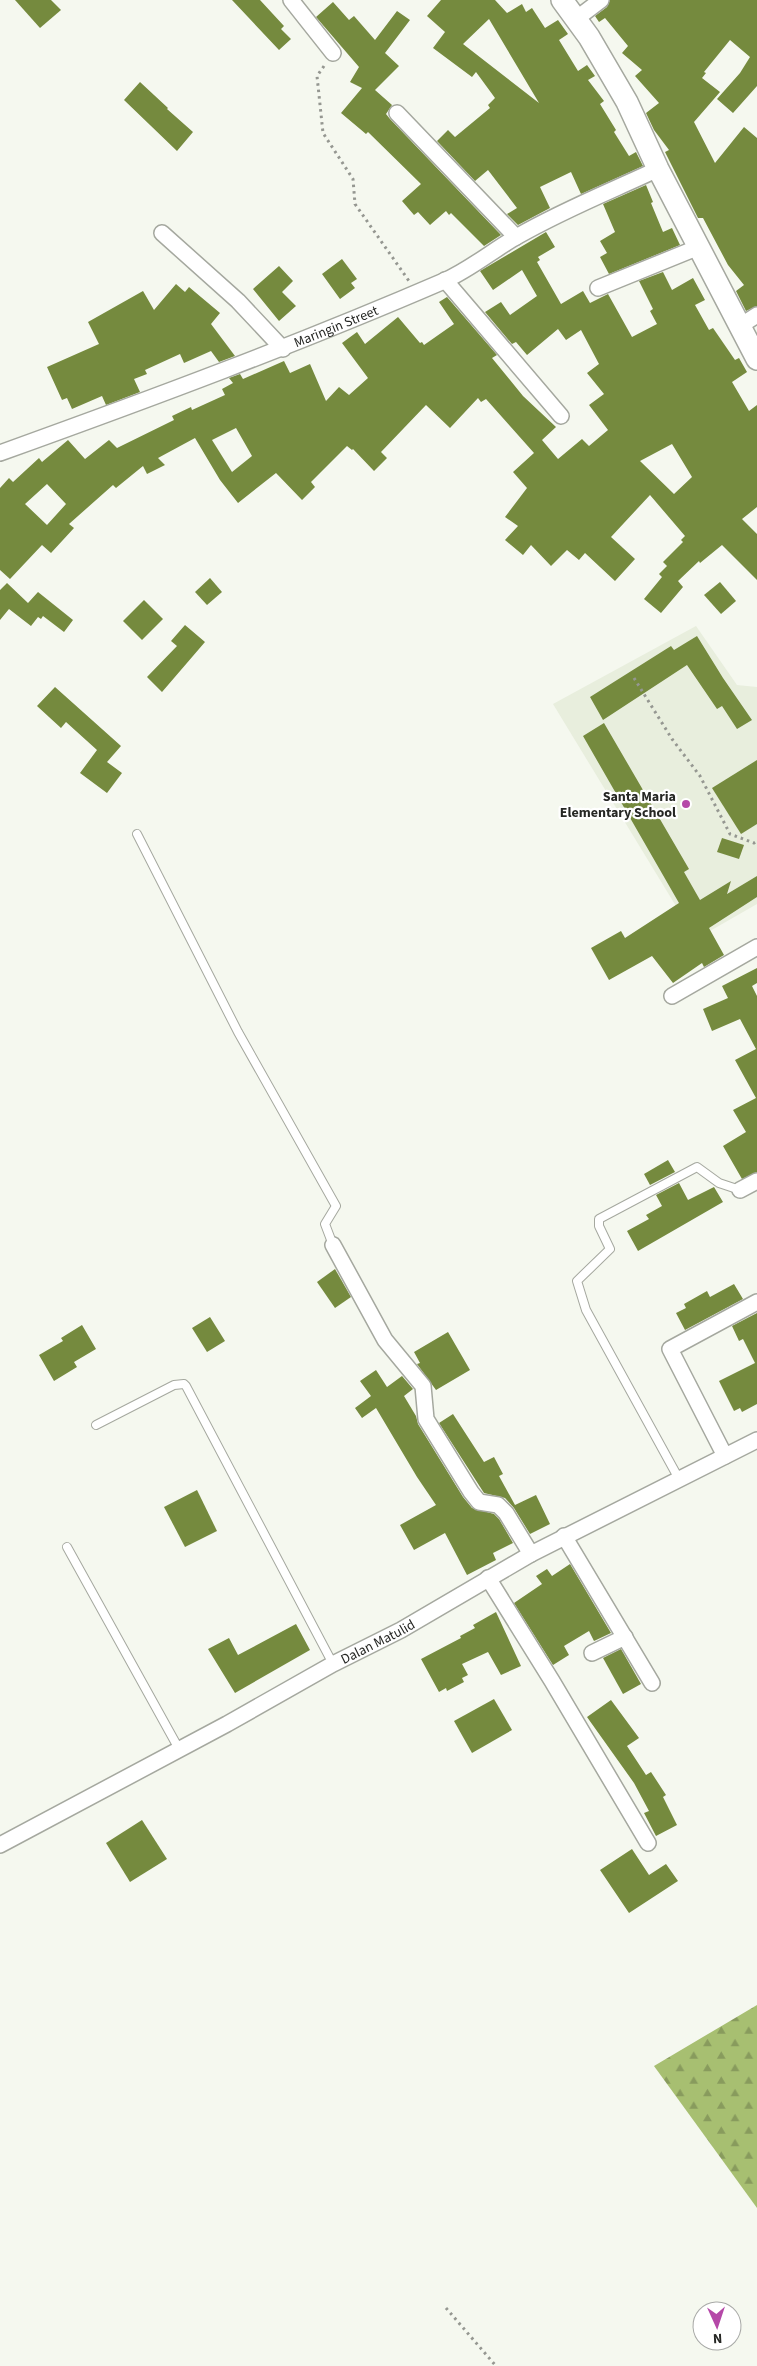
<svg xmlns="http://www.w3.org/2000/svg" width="757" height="2366" font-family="'Source Sans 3',sans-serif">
<defs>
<pattern id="forest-firs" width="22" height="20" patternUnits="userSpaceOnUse" patternTransform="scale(1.25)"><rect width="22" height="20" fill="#a7bf71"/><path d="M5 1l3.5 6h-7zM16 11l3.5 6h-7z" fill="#889b5d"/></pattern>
</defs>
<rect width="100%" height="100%" fill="#f5f8ef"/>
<path fill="#e8eedd" d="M696,626L737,685L757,687V904L696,939L553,704Z"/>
<path fill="url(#forest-firs)" d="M757,2005V2208L654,2066Z"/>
<g fill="#758a3e" fill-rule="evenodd">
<path d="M15,0H51L61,10L40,28Z"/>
<path d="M232,0H260L284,26L281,29L291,39L279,50Z"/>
<path d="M441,0H495L507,13L522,4L526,12L532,8L545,28L558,20L568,34L559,40L578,71L587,65L595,76L588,80L604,101L600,104L616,130L614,132L629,156L636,152L643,166L581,194L571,172L540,187L550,208L518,225L507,214L517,208L488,170L475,181L437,141L448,130L455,137L490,108L488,105L495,98L476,72L472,77L433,48L445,32L427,16ZM489,19L539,103L463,44Z"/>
<path d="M610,0H757V86L733,113L717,99L740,73L750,57L730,40L704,72L706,73L702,78L720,92L694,122L715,163L744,127L757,138V306L746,311L736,291L744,285L728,265L703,218H698L665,152L669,150L654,130L646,113L659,103L635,76L642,70L622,53L628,46L605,18L599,22L595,16L607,7Z"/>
<path d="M333,2L349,20L354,16L375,40L397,11L410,20L385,53L399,66L375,90L392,105L386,114L390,119L501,235L484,246L451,213L449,215L446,211L430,225L418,212L414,215L402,201L421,184L368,132L366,134L341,113L362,88L350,82L359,67L316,17Z"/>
<path d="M140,82L168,108L167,109L193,132L177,151L124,100Z"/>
<path d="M646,185L653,202L651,203L663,232L672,228L680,245L609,274L600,257L607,253L600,241L615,232L603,204Z"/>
<path d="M546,232L555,247L538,257L540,260L537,262L561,304L583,291L590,303L608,294L632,337L657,324L650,311L653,309L639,281L663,272L672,290L693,278L705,300L695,305L709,330L713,328L735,360L739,358L747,372L732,382L749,411L757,405V507L742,519L757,534V580L722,545L700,563L699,561L678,581L683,587L661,613L644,599L662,577L659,574L667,566L663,562L683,542L681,540L685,536L650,495L611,537L635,559L615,581L585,553L579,560L567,550L551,566L531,545L523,555L505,540L518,526L505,517L527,488L513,472L534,453L486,399L481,402L478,398L450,428L426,405L381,452L387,458L374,471L353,449L352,450L347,446L311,482L315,487L302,500L276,473L238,503L220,480L195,438L158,458L165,465L147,474L143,466L116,488L113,485L69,524L74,528L51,553L42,545L10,579L0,570V488L9,478L13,482L39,458L42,462L68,440L85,459L109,440L117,448L174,420L172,416L191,407L192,410L225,395L222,389L233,383L229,378L240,374L243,379L284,361L290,373L310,364L326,401L339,387L349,395L368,378L342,343L357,332L365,344L398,317L420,343L422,342L424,345L454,324L439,302L447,297L497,355L492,358L523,396L556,427L542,440L558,459L582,439L589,446L608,430L589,405L604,394L587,373L599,364L581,330L566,340L558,329L527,355L516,342L512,344L485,312L501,302L510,315L537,296L522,270L493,290L480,271ZM236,428L252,456L232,472L212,440ZM672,444L692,477L674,494L640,461ZM47,484L66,504L47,525L25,504Z"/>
<path d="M342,259L357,279L351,283L355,288L340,299L322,274Z"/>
<path d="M279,266L293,281L282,292L296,306L279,321L253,289Z"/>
<path d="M176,284L185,292L189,287L220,313L211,324L235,356L219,362L211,351L184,363L180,354L145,370L147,374L134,379L140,392L106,405L102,396L72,409L67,398L62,400L47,367L99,344L88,322L143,291L154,310Z"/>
<path d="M210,578L222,592L207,605L195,592Z"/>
<path d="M720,582L736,601L721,614L704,595Z"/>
<path d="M7,583L28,603L38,592L73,620L64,632L43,616L41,619L38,617L31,626L9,609L0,620V590Z"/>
<path d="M144,600L163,619L142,640L123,621Z"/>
<path d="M185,625L205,642L162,692L147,677L177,646L171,641Z"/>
<path d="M697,636L723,678L752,720L737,729L722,706L717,709L687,665L603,720L590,697L671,646L674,650Z"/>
<path d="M55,687L121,746L107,762L122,773L107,793L80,773L97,750L66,722L61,728L37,706Z"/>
<path d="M604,723L689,869L684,872L700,900L731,881L727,894L757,876V897L709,928L724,955L704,967L702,963L673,983L652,956L609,980L591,948L621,931L625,938L679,903L583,736Z"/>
<path d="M757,760V824L741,834L712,788Z"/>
<path d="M722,838L744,845L739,859L717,852Z"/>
<path d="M757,968V983L752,986L757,996V1172L742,1179L723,1146L746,1132L733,1110L756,1098L735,1060L756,1049L740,1019L712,1031L703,1009L728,998L722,986Z"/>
<path d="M668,1160L675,1172L650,1185L644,1174Z"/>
<path d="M679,1183L688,1200L714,1187L723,1202L638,1251L627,1231L649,1219L646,1215L662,1206L656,1195Z"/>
<path d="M335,1269L351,1297L335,1308L317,1282Z"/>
<path d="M734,1284L743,1299L685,1330L676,1313L686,1308L684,1304L707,1291L710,1297Z"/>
<path d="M757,1313V1404L742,1412L740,1408L734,1411L719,1381L755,1363L743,1339L739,1341L732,1326Z"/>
<path d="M210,1317L225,1341L207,1352L192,1328Z"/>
<path d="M82,1325L96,1349L74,1362L77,1367L54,1381L39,1355L63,1341L61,1338Z"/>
<path d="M448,1332L470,1370L436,1390L417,1364L420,1363L414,1352Z"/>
<path d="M376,1370L387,1387L402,1376L413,1389L404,1396L416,1416L418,1424L463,1497L472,1508L494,1514L499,1519L513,1543L493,1553L496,1560L467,1575L445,1533L414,1550L400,1525L436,1505L417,1477L376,1408L362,1418L355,1408L371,1396L360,1381Z"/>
<path d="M453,1414L484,1462L494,1457L503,1474L499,1476L515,1505L536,1495L550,1524L530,1534L514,1508L505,1498L484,1493L439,1423Z"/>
<path d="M197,1490L217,1531L185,1547L164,1507Z"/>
<path d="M570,1564L611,1633L594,1641L589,1631L564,1646L569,1655L553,1665L514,1603L542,1584L536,1576L547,1569L552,1576Z"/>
<path d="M496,1612L521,1666L501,1675L488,1652L462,1664L468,1675L462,1678L464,1682L447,1691L446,1688L439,1692L421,1659L461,1638L460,1636L475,1628L473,1625Z"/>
<path d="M296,1624L310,1650L235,1693L208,1649L229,1638L238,1655Z"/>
<path d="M621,1649L641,1684L623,1694L603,1658Z"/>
<path d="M494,1699L512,1730L472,1753L454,1721Z"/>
<path d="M611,1700L639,1738L627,1746L646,1775L651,1772L666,1795L663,1797L677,1825L656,1836L644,1813L649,1811L634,1783L587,1717Z"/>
<path d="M142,1820L167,1859L130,1882L106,1843Z"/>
<path d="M632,1849L649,1875L666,1864L678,1881L629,1913L600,1870Z"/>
</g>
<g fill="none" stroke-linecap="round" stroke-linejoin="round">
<defs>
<g id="lane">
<path d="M137,834L238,1032L336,1206L325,1224L333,1245"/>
<path d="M96,1425L174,1385L184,1384L186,1386L333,1664"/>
<path d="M679,1479L586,1310L577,1281L610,1249L599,1226V1219L697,1167L719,1183L740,1190"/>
<path d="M67,1547L179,1749"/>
</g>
<g id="street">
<path d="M291,0L333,53"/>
<path d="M576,19L601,0"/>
<path d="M397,113L516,237"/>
<path d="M162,233L238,301L283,349"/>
<path d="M445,280L561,416"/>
<path d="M598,288L699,247"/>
<path d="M740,326L757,315"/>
<path id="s1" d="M0,453C150,399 298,344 444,281C471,269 493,250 518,236C563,210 611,191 658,169"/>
<path d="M672,996L757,947"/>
<path d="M740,1190L757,1181"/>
<path d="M333,1245L385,1340L423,1386L426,1419L471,1492L479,1502L498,1505L506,1513L531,1554"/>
<path d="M725,1456L670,1349L757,1302"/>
<path d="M564,1536L652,1683"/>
<path d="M488,1578L552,1681L648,1843"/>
<path d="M592,1653L625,1637"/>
<path id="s2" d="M0,1845L227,1724L333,1664L401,1630L531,1554L757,1440"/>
</g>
<path id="secondary" d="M562,0L589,37L627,102L658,169L757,359"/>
</defs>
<use href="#lane" stroke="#a5a89f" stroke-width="10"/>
<use href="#street" stroke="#a5a89f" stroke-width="18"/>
<use href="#secondary" stroke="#a5a89f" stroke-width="24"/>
<g stroke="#959791" stroke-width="3" stroke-dasharray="2.5 4" stroke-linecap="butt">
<path d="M324,66L317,76L323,133L353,179L355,204L409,281"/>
<path d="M634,678L672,739L700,776L730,834L754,843L757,841"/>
<path d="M446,2308L496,2366"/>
</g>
<use href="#lane" stroke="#fff" stroke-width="8"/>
<use href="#street" stroke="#fff" stroke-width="15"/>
<use href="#secondary" stroke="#fff" stroke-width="21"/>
</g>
<circle fill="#b548a8" stroke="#fff" stroke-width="2" cx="686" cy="804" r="5"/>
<g text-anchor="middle" stroke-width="4.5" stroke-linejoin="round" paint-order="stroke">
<g font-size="14" fill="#262724" stroke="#fff">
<text dy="5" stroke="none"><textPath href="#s1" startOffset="359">Maringin Street</textPath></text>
<text dy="5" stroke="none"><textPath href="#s2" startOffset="429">Dalan Matulid</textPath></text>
</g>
<g font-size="14" font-weight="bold" fill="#262724" stroke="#fff" text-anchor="end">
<text x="676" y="801">Santa Maria<tspan x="676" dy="16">Elementary School</tspan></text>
</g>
</g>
<g transform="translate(717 2326) rotate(177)"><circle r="24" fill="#ffffff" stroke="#a8a9a7"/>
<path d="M0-4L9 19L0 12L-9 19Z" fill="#b548a8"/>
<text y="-8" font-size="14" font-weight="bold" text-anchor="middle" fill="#262724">N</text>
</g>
</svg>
